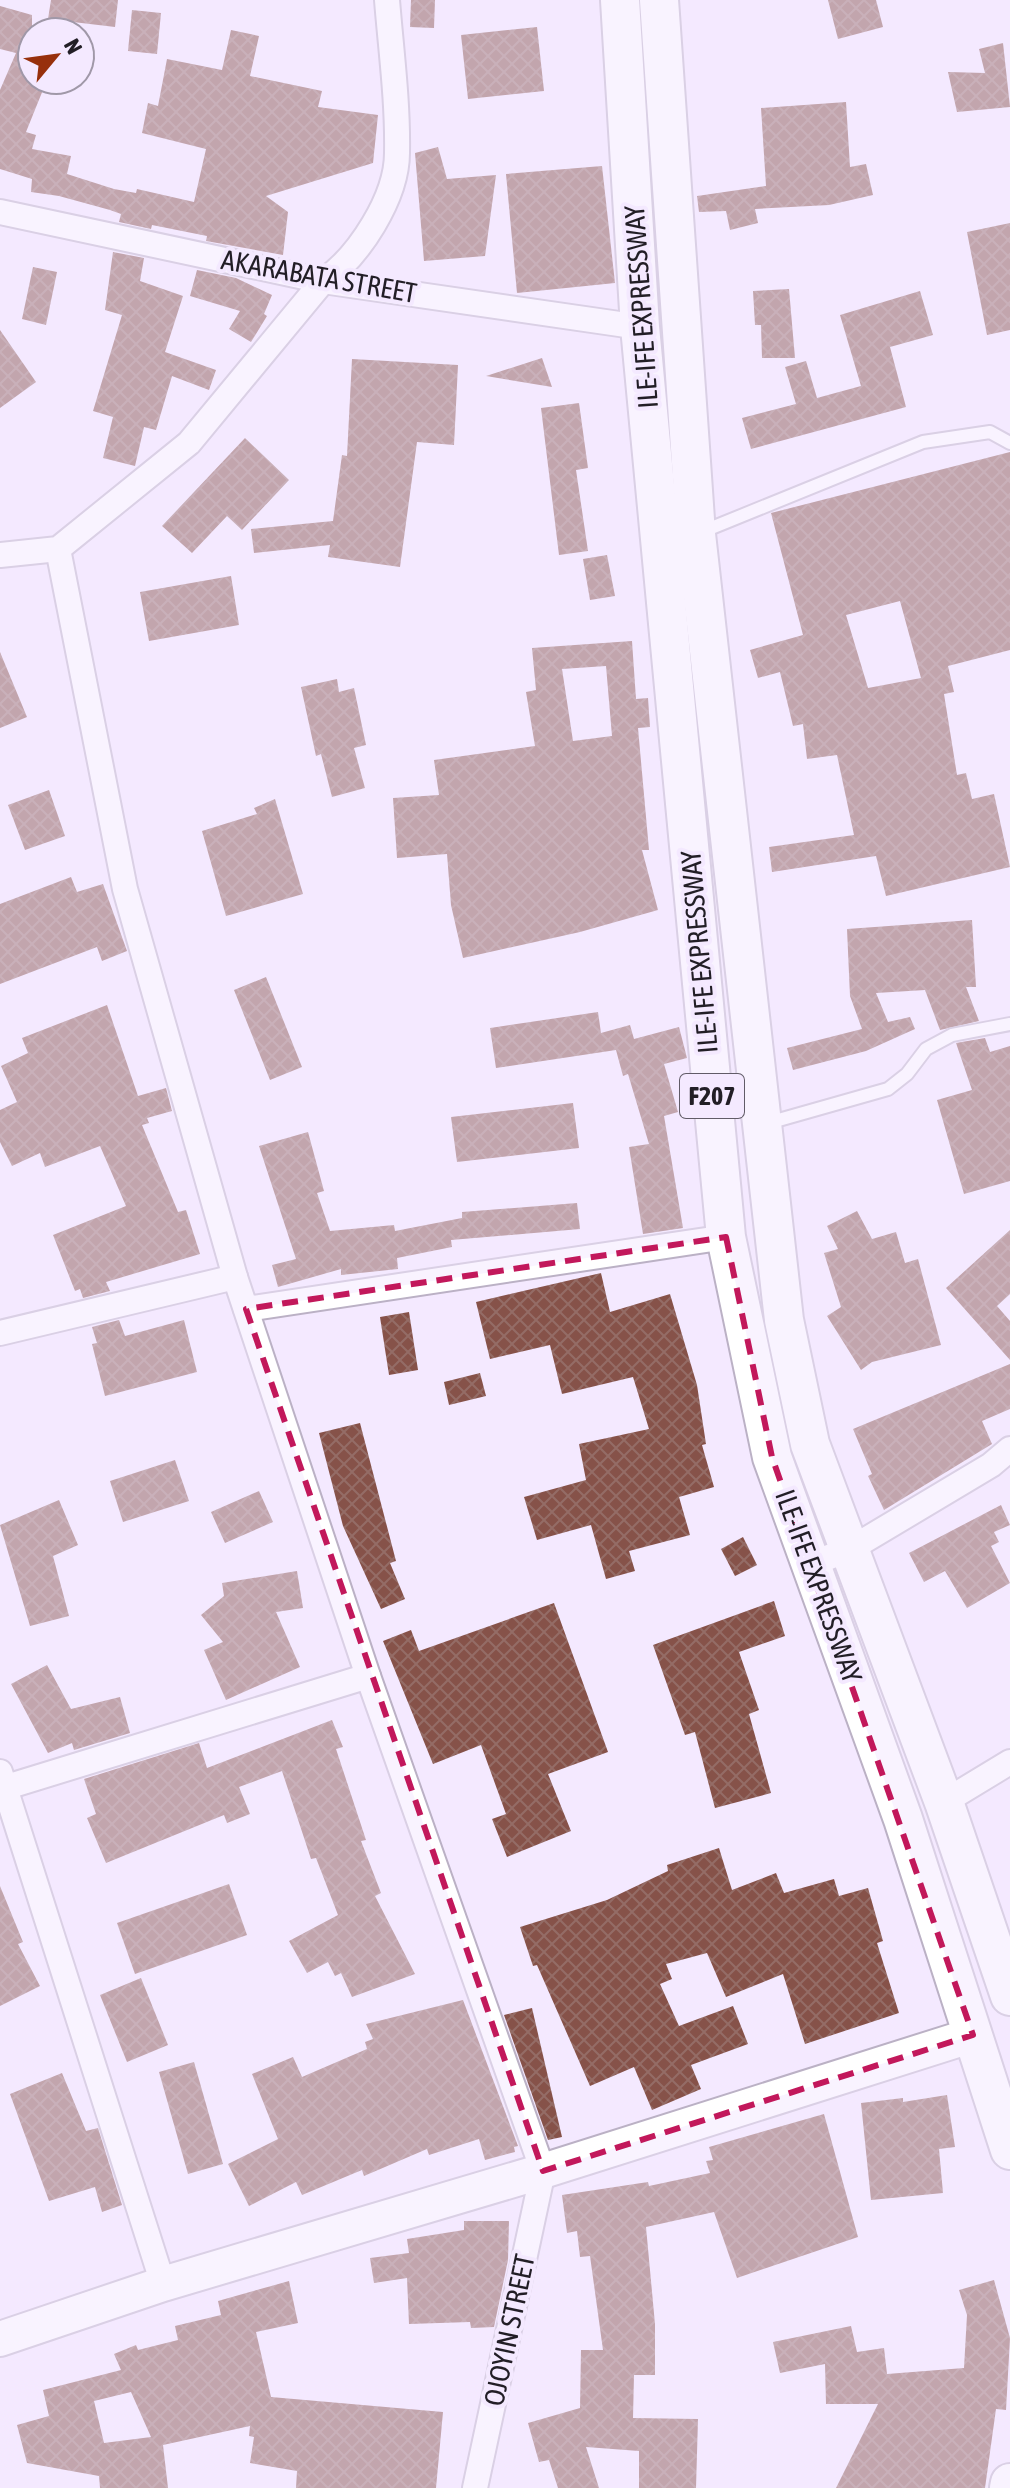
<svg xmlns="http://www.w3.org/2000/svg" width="1010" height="2488" font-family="'Asap Condensed',sans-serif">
<defs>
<pattern id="building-cross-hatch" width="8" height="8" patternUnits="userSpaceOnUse" patternTransform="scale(2)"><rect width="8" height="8" fill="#865249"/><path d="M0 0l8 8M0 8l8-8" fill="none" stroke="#946c66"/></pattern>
</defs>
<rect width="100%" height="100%" fill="#f4e9ff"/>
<g fill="url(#building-cross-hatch)" fill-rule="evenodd">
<path d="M51,0H118L115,27L48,19Z"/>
<path d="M411,0H435L434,28L410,27Z"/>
<path d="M828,0H876L883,27L838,39Z"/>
<path d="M0,6L32,15V80H47L26,132L36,135L32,149L71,156L67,174L114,189L136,193L137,189L194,202L206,149L142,133L148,103L158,106L167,59L222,70L231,30L259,36L250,76L322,91L318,107L378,115L373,163L266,196L288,212L283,255L206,241L207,236L152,225L151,229L119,222L121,214L110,210L59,196L31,192L32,179L0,169V90L16,53L0,49Z"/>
<path d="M132,10L161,13L157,54L128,51Z"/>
<path d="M537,27L544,91L468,99L461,35Z"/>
<path d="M1003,43L1010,107L957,112L948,72L985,73L979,49Z"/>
<path d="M846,102L850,167L866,164L873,195L829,205L755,209L758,223L730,230L726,211L699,212L697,196L766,186L761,108Z"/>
<path d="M438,147L447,179L496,175L485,256L424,261L415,153Z"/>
<path d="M602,166L615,283L517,293L506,174Z"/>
<path d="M1010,223V330L987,335L967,232Z"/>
<path d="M113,252L144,258L140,281L183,296L165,352L216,370L209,390L172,376L156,430L144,427L135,466L103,458L113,417L93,411L122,315L105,310Z"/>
<path d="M33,267L57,272L46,325L22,319Z"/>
<path d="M197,270L236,278L272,295L264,314L267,316L251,342L229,329L240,311L190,296Z"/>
<path d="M789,289L795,358H762L761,325H755L753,291Z"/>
<path d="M920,291L933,335L890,347L906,407L751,449L742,418L796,404L785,367L806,361L817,398L861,386L840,315Z"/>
<path d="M0,330L36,382L0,408Z"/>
<path d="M542,358L552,387L486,376Z"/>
<path d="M352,359L458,365L454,445L417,442L400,567L328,557L330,545L254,553L251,529L333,521L342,455L347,456Z"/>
<path d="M579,403L588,468L576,470L588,551L559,555L541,408Z"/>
<path d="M245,438L289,480L242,530L227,516L192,553L162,526Z"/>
<path d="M1010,452V650L948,666L954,692L944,694L957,775L966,773L972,799L994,794L1010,867L886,896L876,856L772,872L769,847L854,835L837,755L807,759L803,724L793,726L780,672L758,678L750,650L803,635L771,513ZM900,601L921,678L868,688L846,615Z"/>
<path d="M607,555L615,596L590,600L583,559Z"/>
<path d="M231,576L239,625L149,641L140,592Z"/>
<path d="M632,641L636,699L648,698L650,727L638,728L649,850H642L658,910L580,932L463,958L451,905L447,854L397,858L393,798L439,795L434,760L535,746L526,692L536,690L532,648ZM606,666L612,736L573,741L562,669Z"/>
<path d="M0,652L27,717L0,728Z"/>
<path d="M337,679L339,692L354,688L366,745L354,748L365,788L332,797L321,754L316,756L301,687Z"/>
<path d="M49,790L65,836L25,850L8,805Z"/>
<path d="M275,799L303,894L226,916L202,831L257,814L254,808Z"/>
<path d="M71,877L77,892L103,884L127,951L102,961L97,947L0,984V904Z"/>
<path d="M972,920L976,987H966L979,1021L940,1030L925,990L876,993L888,1022L910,1017L915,1029L866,1051L793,1070L787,1048L862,1029L850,996L847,929Z"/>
<path d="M266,977L302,1067L270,1080L234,990Z"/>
<path d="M107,1005L138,1096L166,1088L172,1111L147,1118L149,1123L142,1125L178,1212L186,1210L200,1254L106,1282L110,1291L83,1298L80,1289L75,1291L53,1235L126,1206L100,1146L45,1167L40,1153L12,1166L0,1142V1110L17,1102L1,1066L28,1053L22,1038Z"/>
<path d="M598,1012L601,1033L630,1025L634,1039L679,1027L687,1058L664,1064L678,1112L664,1116L683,1228L643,1234L629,1147L649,1144L628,1074L623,1076L616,1050L496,1068L490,1028Z"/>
<path d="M985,1038L990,1052L1010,1046V1181L964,1194L937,1100L972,1090L956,1043Z"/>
<path d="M573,1103L579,1148L457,1162L451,1117Z"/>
<path d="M308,1132L324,1191L317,1193L330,1231L394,1225L395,1231L462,1218V1212L577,1203L580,1229L451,1240L452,1247L397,1258L398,1269L341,1275V1269L278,1287L272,1265L296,1259L259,1146Z"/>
<path d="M857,1211L872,1239L896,1232L905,1263L918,1259L941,1345L872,1362L861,1370L827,1316L841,1307L824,1253L838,1249L827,1226Z"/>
<path d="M1010,1230V1294L997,1306L1010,1321V1360L946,1288Z"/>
<path d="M601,1273L610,1312L670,1294L697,1385L706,1444L702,1445L714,1487L679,1497L690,1535L629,1551L635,1571L606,1579L591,1525L537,1540L524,1497L586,1480L579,1444L649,1429L633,1377L562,1394L550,1345L490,1359L476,1302Z"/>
<path d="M409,1312L418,1370L389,1375L380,1317Z"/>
<path d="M119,1320L125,1336L184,1320L197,1372L105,1396L92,1344L97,1343L92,1327Z"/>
<path d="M1010,1364V1409L982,1421L992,1444L884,1510L868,1476L872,1474L853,1429Z"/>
<path d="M480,1373L486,1396L449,1405L444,1382Z"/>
<path d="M360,1423L396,1561L390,1563L405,1599L381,1609L343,1526L319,1433Z"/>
<path d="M175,1460L189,1501L123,1522L110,1481Z"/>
<path d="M259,1491L273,1522L225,1543L211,1512Z"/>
<path d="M59,1500L78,1545L53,1556L69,1616L30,1626L0,1525Z"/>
<path d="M1001,1505L1010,1525L994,1532L999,1542L991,1546L1010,1583L967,1608L945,1571L924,1582L909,1553Z"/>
<path d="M743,1537L757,1565L735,1576L721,1549Z"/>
<path d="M297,1571L303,1608L276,1612L300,1667L226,1700L204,1650L223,1642L201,1615L224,1596L222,1583Z"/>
<path d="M774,1601L785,1636L739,1652L759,1710L749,1714L771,1793L715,1808L695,1732L685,1735L653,1645Z"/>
<path d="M554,1603L608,1752L548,1774L571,1831L507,1857L492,1819L506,1814L481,1745L433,1764L383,1641L411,1630L419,1651Z"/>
<path d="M47,1665L71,1709L120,1697L130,1733L74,1750L72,1743L48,1753L11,1684Z"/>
<path d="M332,1720L343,1747L336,1749L366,1840L361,1841L381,1893L375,1896L415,1974L352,1997L341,1973L335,1976L328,1962L307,1973L289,1941L338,1915L316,1858L311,1859L282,1771L239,1787L250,1814L227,1823L224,1815L106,1863L87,1818L96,1814L84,1779L199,1743L207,1768Z"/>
<path d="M719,1848L732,1890L776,1873L784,1893L834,1879L839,1896L868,1888L883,1941L877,1943L899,2013L805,2044L783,1974L726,1997L707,1953L666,1964L672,1979L660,1984L679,2026L733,2006L748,2044L691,2065L701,2089L652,2110L634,2067L590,2086L537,1965L533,1966L520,1927L607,1900L668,1871L667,1865Z"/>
<path d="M229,1884L247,1935L135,1974L117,1923Z"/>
<path d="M0,1886L23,1942L18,1944L40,1986L0,2006Z"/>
<path d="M141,1978L168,2045L127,2062L100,1995Z"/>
<path d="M463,2000L518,2146L514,2147L515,2152L485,2160L479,2139L429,2155L427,2149L364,2176L362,2170L302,2195L296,2182L249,2206L228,2164L278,2139L252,2074L293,2057L302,2077L367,2049L365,2042L373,2039L366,2024Z"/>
<path d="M532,2008L562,2137L548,2140L504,2015Z"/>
<path d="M194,2062L223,2164L188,2174L159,2072Z"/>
<path d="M62,2073L86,2131L98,2128L122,2205L102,2212L95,2187L49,2201L10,2094Z"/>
<path d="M947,2095L955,2147L939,2149L943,2193L871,2200L861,2103L903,2098V2102Z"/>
<path d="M824,2114L858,2237L737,2278L714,2212L646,2227L655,2324V2375H634L633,2418L698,2419L696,2488H639V2451L586,2447L599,2488H558L549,2460L539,2462L528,2423L580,2408L581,2350H603L590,2256L580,2257L577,2231L567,2233L562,2195L648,2182L649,2186L710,2173L706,2161L713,2160L709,2147Z"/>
<path d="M464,2221H509L508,2260L494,2327L471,2328L470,2322L409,2324L407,2278L374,2283L370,2258L409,2253L407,2239L464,2230Z"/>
<path d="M994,2280L1010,2338L1006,2410L996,2409L985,2488H836L878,2404H826L825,2364L780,2373L773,2342L851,2326L857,2352L884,2348L887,2374L964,2368L967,2315L959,2290Z"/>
<path d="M289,2281L298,2323L256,2332L271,2397L443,2412L436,2488H296L297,2471L250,2463L254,2437L249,2436L250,2426L163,2445L168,2488H100L99,2476L27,2463L17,2425L49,2416L43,2390L121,2370L114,2354L136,2345L138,2350L178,2340L175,2326L221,2315L218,2301ZM131,2392L151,2437L104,2443L94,2401Z"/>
</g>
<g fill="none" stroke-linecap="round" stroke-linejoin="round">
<defs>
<g id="lane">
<path d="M699,533L923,442L990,432L1010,443"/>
<path d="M768,1123L888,1089L907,1074L926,1049L952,1035L1010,1024"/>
</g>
<g id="street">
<path d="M0,212L323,281L640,327"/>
<path d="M58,549L125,889L235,1277L368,1676L543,2171L475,2488"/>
<path d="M0,555L58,549L189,443L323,281C359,257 397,197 397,153C398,102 391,50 387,0"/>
<path d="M246,1309L726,1237"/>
<path d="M0,1333L235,1277"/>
<path d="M809,1565L852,1548L991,1465L1010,1449"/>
<path d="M0,1772L163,2284"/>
<path d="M0,1789L368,1676"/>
<path d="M944,1802L1010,1762"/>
</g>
<path id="secondary" d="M0,2339L163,2284L543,2171L973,2035"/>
<g id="primary">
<path d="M620,0L640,327L726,1237L772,1457L903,1819L1010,2150"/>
<path d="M659,0L696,534L784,1320L810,1444L944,1802L1010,1996"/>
<path d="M1009,2488L1010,2483"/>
</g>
</defs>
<use href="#lane" stroke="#bbb1c5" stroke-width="16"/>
<use href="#street" stroke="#bbb1c5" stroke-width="28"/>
<use href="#secondary" stroke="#bbb1c5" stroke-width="38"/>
<use href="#primary" stroke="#bbb1c5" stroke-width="42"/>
<use href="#lane" stroke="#fff" stroke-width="12"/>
<use href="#street" stroke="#fff" stroke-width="24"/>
<use href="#secondary" stroke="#fff" stroke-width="34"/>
<use href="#primary" stroke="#fff" stroke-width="38"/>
</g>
<path d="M0 0H1010V2488H0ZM726,1237L772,1457L973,2035L543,2171L246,1309Z" fill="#f4e9ff" fill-opacity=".55" fill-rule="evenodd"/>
<path fill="none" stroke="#c2185b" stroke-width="6" stroke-dasharray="16 10" stroke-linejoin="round" d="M726,1237L772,1457L973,2035L543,2171L246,1309Z"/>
<g text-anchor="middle" stroke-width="8" stroke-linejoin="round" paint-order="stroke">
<rect fill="#f4e9ff" stroke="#615b67" stroke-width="2" x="680" y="1074" width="64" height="44" rx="6"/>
<g font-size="26" font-weight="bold" fill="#221e26">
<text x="712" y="1105">F207</text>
</g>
<g font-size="28" fill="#221e26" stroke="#f4e9ff">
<text transform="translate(319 276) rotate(10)" y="10">AKARABATA STREET</text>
<text transform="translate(641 307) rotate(-94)" y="10">ILE-IFE EXPRESSWAY</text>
<text transform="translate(699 952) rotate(-95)" y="10">ILE-IFE EXPRESSWAY</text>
<text transform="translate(819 1586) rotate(70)" y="10">ILE-IFE EXPRESSWAY</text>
<text transform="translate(509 2330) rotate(-78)" y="10">OJOYIN STREET</text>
</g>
</g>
<g transform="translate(56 56) rotate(61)"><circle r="38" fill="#f4e9ff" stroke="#a098a8" stroke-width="2"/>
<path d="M0-6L14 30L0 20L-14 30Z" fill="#97300c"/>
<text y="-12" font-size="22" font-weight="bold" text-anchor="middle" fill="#221e26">N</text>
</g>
</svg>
